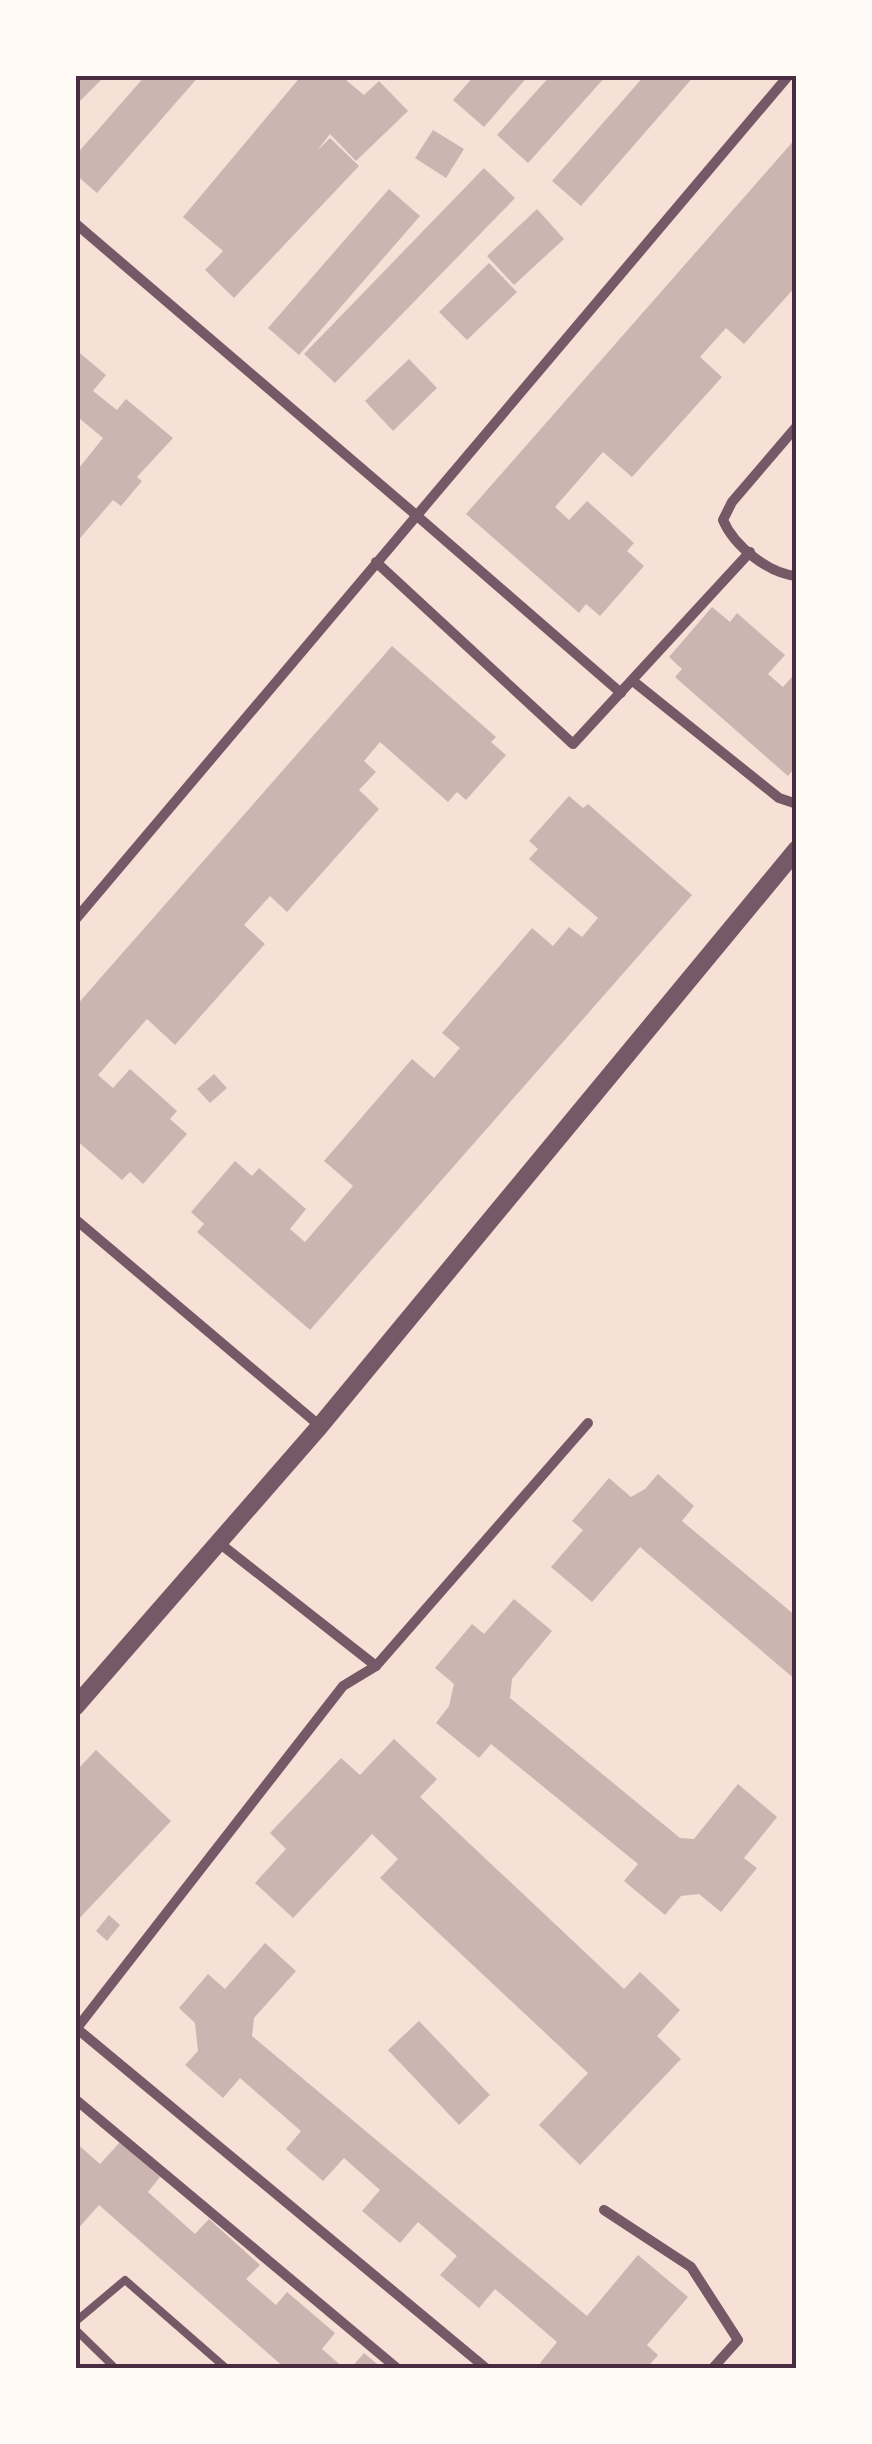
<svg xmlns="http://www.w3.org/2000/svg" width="872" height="2444" font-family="'DejaVu Sans',sans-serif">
<rect width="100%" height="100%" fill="#f7e1d7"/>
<g fill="#ccb4b1">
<path d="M75,75H106L75,106Z"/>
<path d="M146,75H200L97,193L75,174V156Z"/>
<path d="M302,75H340L364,95L379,81L408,111L356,161L330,134L317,151L330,138L359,166L234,298L205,270L223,251L183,217Z"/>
<path d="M475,75H529L484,127L453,100Z"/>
<path d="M551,75H607L528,163L497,135Z"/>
<path d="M645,75H695L581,206L552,181Z"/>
<path d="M433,130L464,149L446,178L415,158Z"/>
<path d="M797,137V285L744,344L726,328L700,357L722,377L632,477L603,452L555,507L569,520L587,501L634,543L627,551L644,566L600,616L586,604L579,613L466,514Z"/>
<path d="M484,168L515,198L335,383L304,354Z"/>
<path d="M389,189L420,216L299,355L268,328Z"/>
<path d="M537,209L564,239L514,285L487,256Z"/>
<path d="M489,263L517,292L467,340L439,312Z"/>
<path d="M75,349L106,375L93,391L117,410L126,399L173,438L137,477L142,481L121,506L113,500L75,544V473L103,438L79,418L75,423Z"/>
<path d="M409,359L437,388L393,431L365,401Z"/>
<path d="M712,607L730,622L737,613L785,655L768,674L783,687L797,671V765L788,776L675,677L682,669L669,657Z"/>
<path d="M392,646L496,737L491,742L506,755L466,800L457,792L448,802L380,742L364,761L376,772L359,790L379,809L287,912L270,896L244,925L265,944L175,1045L147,1019L98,1075L113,1088L130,1069L177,1111L170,1119L187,1134L143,1184L130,1172L122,1180L75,1139V1007Z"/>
<path d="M569,796L583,808L588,804L692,895L310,1330L197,1232L204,1224L191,1212L235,1161L252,1176L259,1168L306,1209L290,1229L305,1242L353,1186L324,1161L412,1059L434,1078L460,1048L442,1033L532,928L553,946L569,927L582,937L598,918L529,859L538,849L529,841Z"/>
<path d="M214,1074L227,1088L210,1103L197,1089Z"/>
<path d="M658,1474L694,1506L682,1521L797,1617V1681L640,1547L592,1602L551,1567L583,1530L572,1521L609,1478L631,1497L645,1489Z"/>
<path d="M514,1599L552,1631L512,1679L510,1698L680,1838L694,1839L738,1784L777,1817L744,1858L757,1868L721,1912L699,1894L681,1896L665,1915L624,1881L638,1864L491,1744L479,1758L436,1723L449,1706L454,1684L435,1668L472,1624L484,1634Z"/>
<path d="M394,1739L437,1779L420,1797L624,1989L640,1972L680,2010L657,2036L681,2059L580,2165L539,2125L588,2073L380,1878L398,1859L372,1834L293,1918L255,1883L286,1849L270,1833L341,1758L360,1775Z"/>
<path d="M96,1750L171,1821L75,1923V1772Z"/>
<path d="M109,1915L120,1925L107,1941L96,1931Z"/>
<path d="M265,1943L296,1971L254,2018L252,2036L587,2316L638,2255L688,2297L647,2345L658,2355L646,2369H595L593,2367L591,2369H548L540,2363L557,2342L495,2289L479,2308L440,2275L457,2256L418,2222L400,2243L362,2211L380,2190L344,2158L323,2181L286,2149L301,2131L240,2078L223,2098L185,2065L198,2051L195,2023L179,2008L208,1974L225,1989Z"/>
<path d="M419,2021L490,2095L459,2125L388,2050Z"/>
<path d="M75,2142L100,2164L120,2142L160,2177L148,2192L195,2234L209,2219L260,2265L246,2279L276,2305L287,2292L335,2333L322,2349L345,2369H286L99,2205L75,2232Z"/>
<path d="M364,2353L383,2369H350Z"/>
</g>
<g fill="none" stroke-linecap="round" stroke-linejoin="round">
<g stroke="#755966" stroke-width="8">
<path d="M75,2322L125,2280L227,2369"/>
<path d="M75,2329L116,2369"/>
</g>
<g stroke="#755966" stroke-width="10">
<path d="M75,223L416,515L621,693"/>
<path d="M797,426L732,502L723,520C734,546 769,574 797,576"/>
<path d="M376,562L573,744L750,552"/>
<path d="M633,681L779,798L797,804"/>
<path d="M75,920L789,75"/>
<path d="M75,1219L320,1426"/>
<path d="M376,1666L588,1423"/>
<path d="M75,2027L487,2369"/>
<path d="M77,2028L343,1686L376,1666L218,1542"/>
<path d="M75,2099L398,2369"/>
<path d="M604,2210L691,2267L738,2340L712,2369"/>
</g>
<path stroke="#755966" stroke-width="18" d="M75,1707L320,1426L797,849"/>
</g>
<rect width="872" height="2444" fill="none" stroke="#fffaf5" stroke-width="155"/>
<rect x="78" y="78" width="716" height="2288" fill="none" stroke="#4a2c40" stroke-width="4"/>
</svg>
